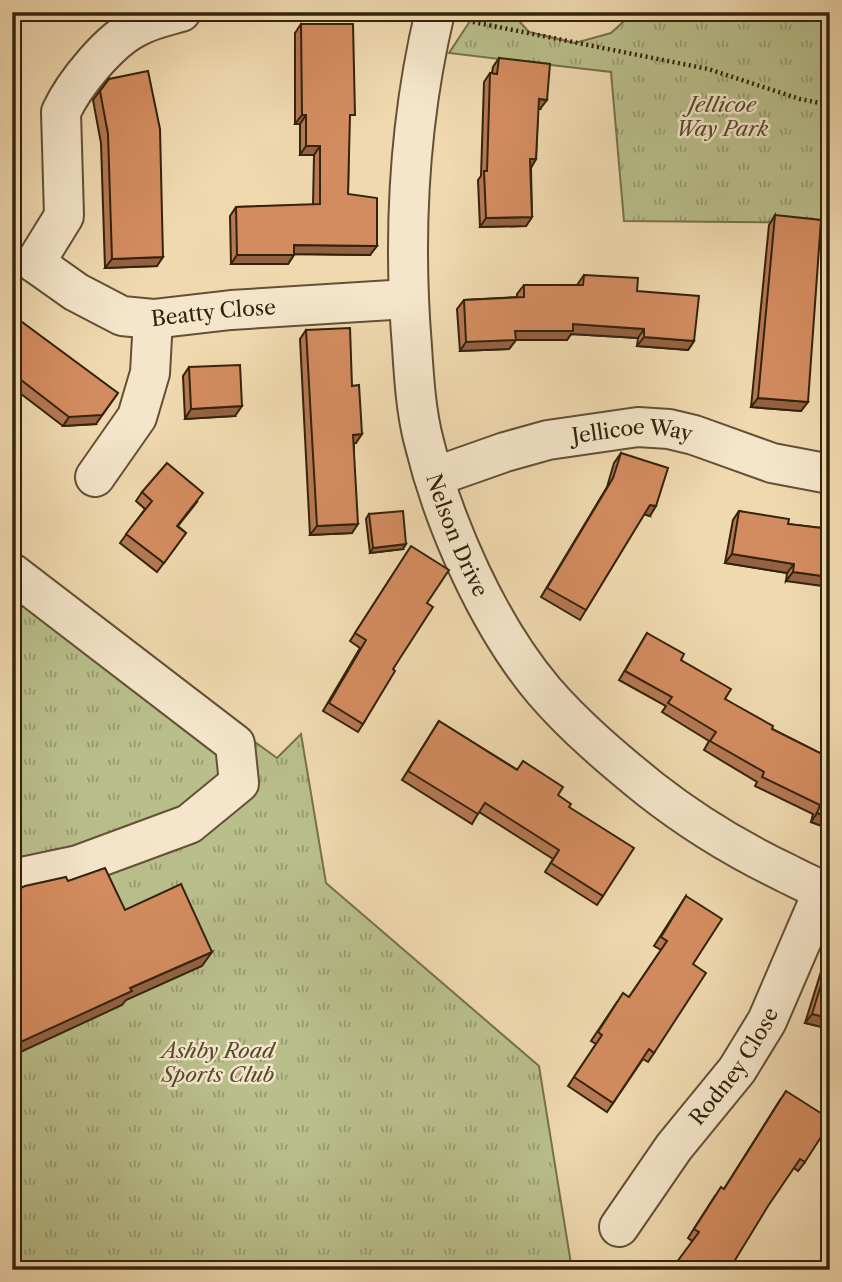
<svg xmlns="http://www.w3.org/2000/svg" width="842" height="1282" font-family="'Libre Caslon Text',serif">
<defs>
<pattern id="park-tufts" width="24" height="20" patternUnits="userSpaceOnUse" patternTransform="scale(1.75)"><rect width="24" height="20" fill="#b9bf8b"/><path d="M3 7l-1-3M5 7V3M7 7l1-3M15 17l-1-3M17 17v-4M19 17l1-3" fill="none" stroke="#979b70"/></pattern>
</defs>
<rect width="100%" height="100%" fill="#f0d9af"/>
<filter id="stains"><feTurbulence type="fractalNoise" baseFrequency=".00286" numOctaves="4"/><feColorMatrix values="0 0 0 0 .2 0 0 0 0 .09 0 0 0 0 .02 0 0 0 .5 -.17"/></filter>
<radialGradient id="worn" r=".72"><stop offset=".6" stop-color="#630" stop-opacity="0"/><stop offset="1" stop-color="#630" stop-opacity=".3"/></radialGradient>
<g fill="url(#park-tufts)" stroke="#76714c" stroke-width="2">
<path d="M476,12H511L529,32L575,43L611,33L634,12H778L798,20L830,19V223L624,221L611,72L449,53Z"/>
<path d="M12,564L277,758L301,734L326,883L539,1066L572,1270H12Z"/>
</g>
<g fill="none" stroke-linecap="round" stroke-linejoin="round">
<defs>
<g id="minor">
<path id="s1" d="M435,12C409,121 403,236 412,347C414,378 416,412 424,442C444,525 489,626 544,691C575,727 613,759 650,789C692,822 738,850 786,873C800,880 815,888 830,893"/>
<path id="s2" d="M35,263L76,292L122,316L153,319L231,310L408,299"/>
<path d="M35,263L64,216L61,112C74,84 110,39 139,26C152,19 167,16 181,12"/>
<path d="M95,477L137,417L150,373L153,319"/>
<path id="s3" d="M434,477L505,452L548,440L638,427L669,429L694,435L772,463L830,474"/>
<path d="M12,573L235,744L239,783L189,824L78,865L12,879"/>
<path id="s4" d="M619,1227L674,1147L737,1070L767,1021L823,891"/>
</g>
</defs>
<use href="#minor" stroke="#635035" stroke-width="42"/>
<path stroke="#34230c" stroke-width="4.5" stroke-dasharray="2 3.5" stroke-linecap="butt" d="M473,22L708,69L800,99L830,105"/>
<use href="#minor" stroke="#f5e6cb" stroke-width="38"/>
</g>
<g fill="#b57853" stroke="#34230c" stroke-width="2">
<path d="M301,24L349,123L348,194L370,255L294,254L288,264H231L230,216L236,207L313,205L314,155H300V124H295V33Z"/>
<path d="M499,58L540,109H538L536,159L531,168L532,217L526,226L480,227L478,180L481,176L484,82L490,73H492L493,67Z"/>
<path d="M109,79L157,266L105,268L101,143L93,100Z"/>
<path d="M775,215L801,411L751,407L769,225Z"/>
<path d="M584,275L637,291L694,341L688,350L637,346L638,338L571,334L567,340H516L509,349L460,351L457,309L464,300L517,297V294L524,285H577Z"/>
<path d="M12,309L14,316L96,424L63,426L12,387Z"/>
<path d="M306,330L352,386L356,443H354L352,533L310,535L300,339Z"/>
<path d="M189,367L235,416L185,419L183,376Z"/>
<path d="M621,453L650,516L644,514L580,620L541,597L607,487L614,463Z"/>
<path d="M142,492L197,502L178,526L186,533L157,572L120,543L145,509L136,501Z"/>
<path d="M739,511L788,524L830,529L786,581L787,573L725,563L733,520Z"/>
<path d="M369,514L403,549L370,553L366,519Z"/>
<path d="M406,554L427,603L393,669L363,724L358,732L323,711L360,648L350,641Z"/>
<path d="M647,633L681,660L725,699L772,729L830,758V829L811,822L813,814L755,786L757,782L704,750L709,741L662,712L666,706L619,680Z"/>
<path d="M439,721L558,795L569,807L603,896L597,905L545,872L553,859L479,812L472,824L402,780Z"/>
<path d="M686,896L693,964L654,1053L648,1062L643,1059L607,1112L568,1086L596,1044L591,1041L617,1002L629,997L661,950L654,946Z"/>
<path d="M830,952V1029L805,1023L825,959Z"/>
<path d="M780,1100L805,1162L798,1171L794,1168L692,1241L688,1238L715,1196L724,1189Z"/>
</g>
<g fill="#946243" stroke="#34230c" stroke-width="2">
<path d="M539,99L547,100L540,109L532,108Z"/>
<path d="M302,115H306L300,124H295Z"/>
<path d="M306,146H320L314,155H300Z"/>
<path d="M530,159H536L530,169Z"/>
<path d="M532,217L526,226L480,227L486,218Z"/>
<path d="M294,245L377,246L370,255L288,254Z"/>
<path d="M237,255H294L288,264H231Z"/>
<path d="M163,257L157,266L105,268L112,259Z"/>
<path d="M573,324L644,329L638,338L571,334L567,340H516L509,349L460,351L466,342L515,331Z"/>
<path d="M644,337L694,341L688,350L637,346Z"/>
<path d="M118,393L96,424L63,426L69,417Z"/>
<path d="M758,398L808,402L801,411L751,407Z"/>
<path d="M242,406L235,416L185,419L191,409Z"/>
<path d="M362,434L356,443L347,444L353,435Z"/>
<path d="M650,505L656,506L650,516L643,514Z"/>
<path d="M358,524L352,533L310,535L317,526Z"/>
<path d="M406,544L403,549L370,553L373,548Z"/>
<path d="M732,554L794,564L787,573L725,563Z"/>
<path d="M793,572L830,577V587L786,581Z"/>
<path d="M817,813L830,817V829L811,822Z"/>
<path d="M212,952L202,966L126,1000L122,1005L12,1056V1046L130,988Z"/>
<path d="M812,1014L830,1018V1029L805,1023Z"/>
</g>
<g fill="#d38c60" stroke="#34230c" stroke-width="2">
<path d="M301,24H353L355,115H350L348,194L377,198V246L294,245V255H237L236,207L320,204V146H306V115H302Z"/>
<path d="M499,58L550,64L547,100L539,99L536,159H530L532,217L486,218L484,171H487L490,73L497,74Z"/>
<path d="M148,71L160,129L163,257L112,259L108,134L100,91L109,79Z"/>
<path d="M775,215L821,220L808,402L758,398Z"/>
<path d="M584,275L638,278L637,291L699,296L694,341L644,337V329L573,324V331H515L516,340L466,342L464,300L524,297V285H583Z"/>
<path d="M12,309L17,312L14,316L118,393L102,415L69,417L12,373Z"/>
<path d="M350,328L352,386L359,385L362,434L353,435L358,524L317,526L306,330Z"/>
<path d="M240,365L242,406L191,409L189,367Z"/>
<path d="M621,453L668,468L656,506L650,505L586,610L547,588L613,478Z"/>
<path d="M167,463L203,493L177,526L186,533L164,563L126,534L152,501L142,492Z"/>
<path d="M403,511L406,544L373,548L369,514Z"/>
<path d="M739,511L789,519L788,524L830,529V577L793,572L794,564L732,554Z"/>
<path d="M411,546L449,570L427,603L433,607L393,669L395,671L363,724L329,703L366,640L355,633Z"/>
<path d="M647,633L684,654L681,660L731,689L725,699L773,726L772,729L830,758V817L817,813L820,805L762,777L764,772L710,741L716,732L668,703L672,697L625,671Z"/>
<path d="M439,721L517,770L523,761L563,787L558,795L571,804L569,807L634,848L603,896L551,863L559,850L485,803L478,814L408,771Z"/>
<path d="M105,868L125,910L181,884L212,952L130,988L132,991L12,1046V892L25,886L66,877L68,881Z"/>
<path d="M686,896L722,919L693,964L706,973L654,1053L649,1049L613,1103L574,1077L602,1035L598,1032L623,993L629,997L667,941L661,937Z"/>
<path d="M830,956V1018L812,1014Z"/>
<path d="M786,1091L830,1119V1123L805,1162L800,1159L768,1206L732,1265L734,1266L732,1270H671L699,1232L694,1229L721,1187L724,1189Z"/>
</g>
<g text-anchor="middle" stroke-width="5" stroke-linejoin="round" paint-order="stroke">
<g font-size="21" font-style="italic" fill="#554a2c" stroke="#f5e6cb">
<text x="722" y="112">Jellicoe<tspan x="722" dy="24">Way Park</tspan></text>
<text x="218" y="1058">Ashby Road<tspan x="218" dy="24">Sports Club</tspan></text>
</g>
<g font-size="21" fill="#34230c" stroke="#f5e6cb">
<text dy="7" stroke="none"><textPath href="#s2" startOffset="194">Beatty Close</textPath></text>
<text dy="7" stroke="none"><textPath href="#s3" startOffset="205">Jellicoe Way</textPath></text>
<text dy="7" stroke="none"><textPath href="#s1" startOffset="532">Nelson Drive</textPath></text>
<text dy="7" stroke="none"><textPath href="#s4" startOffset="198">Rodney Close</textPath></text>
</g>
</g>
<rect width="842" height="1282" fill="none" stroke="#f0d9af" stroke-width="42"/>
<rect x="14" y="14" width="814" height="1254" fill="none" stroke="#34230c" stroke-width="3.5"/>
<rect x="21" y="21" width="800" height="1240" fill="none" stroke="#34230c" stroke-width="2"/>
<rect width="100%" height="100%" filter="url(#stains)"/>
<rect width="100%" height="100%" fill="url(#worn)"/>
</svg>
